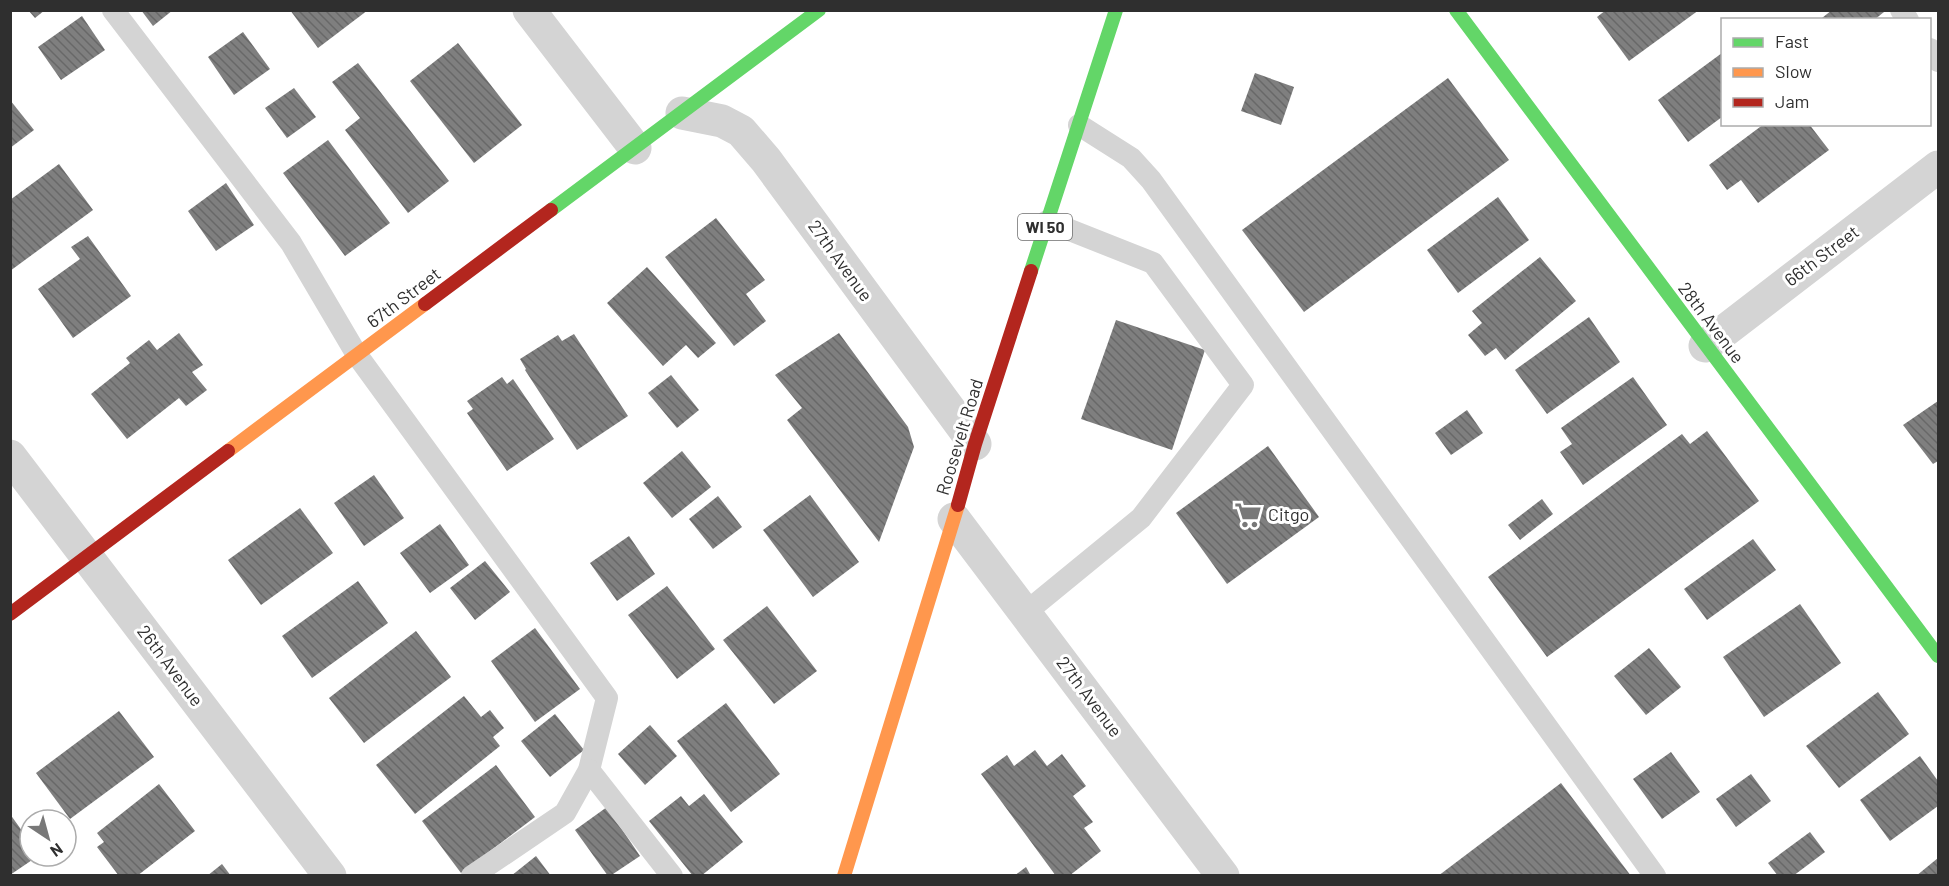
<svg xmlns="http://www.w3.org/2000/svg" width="1949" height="886" font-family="Barlow,sans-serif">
<defs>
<pattern id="building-back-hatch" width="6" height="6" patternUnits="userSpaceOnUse" patternTransform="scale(1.5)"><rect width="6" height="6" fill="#7f7f7f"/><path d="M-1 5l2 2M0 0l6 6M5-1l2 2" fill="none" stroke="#686868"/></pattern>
</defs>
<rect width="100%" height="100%" fill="#fff"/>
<g fill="url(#building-back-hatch)">
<path d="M28,10H45L35,18Z"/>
<path d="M141,10H173L153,26Z"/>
<path d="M290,10H368L318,48Z"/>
<path d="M1606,10H1699L1629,61L1597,17Z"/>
<path d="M1832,10H1883L1884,12L1874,20H1823L1822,18Z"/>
<path d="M82,16L105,50L61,80L38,47Z"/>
<path d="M243,32L270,69L234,95L208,57Z"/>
<path d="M458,43L522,125L474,163L410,81Z"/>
<path d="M1722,53V117L1688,142L1658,100Z"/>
<path d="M358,63L449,181L408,213L345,130L360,118L332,82Z"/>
<path d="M1255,73L1294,87L1281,125L1241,111Z"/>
<path d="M1448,78L1509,160L1304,312L1242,230Z"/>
<path d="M294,88L316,117L287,138L265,108Z"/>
<path d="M10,100L34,130L10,148Z"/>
<path d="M1764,124H1809L1829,150L1758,203L1741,180L1727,190L1709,165Z"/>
<path d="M328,140L390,223L345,256L283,173Z"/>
<path d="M59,164L93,210L10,271V200Z"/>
<path d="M226,183L254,225L216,251L188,211Z"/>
<path d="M1498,197L1529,240L1458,293L1427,250Z"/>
<path d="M716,218L765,280L746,294L766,321L734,346L665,257Z"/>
<path d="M88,236L131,296L73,338L38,289L80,259L71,247Z"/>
<path d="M1540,257L1576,301L1505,360L1496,348L1485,356L1468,335L1482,323L1472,311Z"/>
<path d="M647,267L716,343L698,358L686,345L663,366L607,303Z"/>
<path d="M1589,317L1620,362L1547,414L1515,370Z"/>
<path d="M1116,320L1205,350L1172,450L1081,419Z"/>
<path d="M179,333L203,365L192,372L207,390L186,406L179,398L127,439L91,394L130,363L126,358L149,340L157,350Z"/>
<path d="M839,333L908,427L914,447L879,542L787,420L802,408L775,375Z"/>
<path d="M574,334L628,416L577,450L525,370L526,369L520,359L558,335L562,341Z"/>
<path d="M671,375L699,410L677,428L648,393Z"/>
<path d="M502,377L507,384L513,379L554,439L507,471L467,413L473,409L467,401Z"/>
<path d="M1633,377L1667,425L1583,485L1560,452L1572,444L1561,428Z"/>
<path d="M1938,401V461L1933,464L1903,425Z"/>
<path d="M1467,410L1483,433L1451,455L1435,433Z"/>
<path d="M1707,431L1759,501L1547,657L1488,577L1682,434L1690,444Z"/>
<path d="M1268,446L1319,517L1227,584L1176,513Z"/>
<path d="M682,451L711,487L672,518L643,483Z"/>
<path d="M374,475L404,518L364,546L334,503Z"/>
<path d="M810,495L859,562L813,597L763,530Z"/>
<path d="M718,496L742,527L713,549L689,519Z"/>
<path d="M1542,499L1553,514L1520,540L1508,525Z"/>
<path d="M300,508L333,553L261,605L228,560Z"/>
<path d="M440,524L469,565L430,593L400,553Z"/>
<path d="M629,536L655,574L617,601L590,563Z"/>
<path d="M1753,539L1776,570L1707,620L1684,589Z"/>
<path d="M485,561L510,592L475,620L450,588Z"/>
<path d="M358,581L388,623L312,678L282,636Z"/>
<path d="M667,586L715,649L677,679L628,615Z"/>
<path d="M1800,604L1841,663L1764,717L1723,657Z"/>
<path d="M767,606L817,671L774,704L723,640Z"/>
<path d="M535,628L580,689L535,722L491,661Z"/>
<path d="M416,631L451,677L364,743L329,698Z"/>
<path d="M1649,648L1681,687L1646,715L1614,676Z"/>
<path d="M1878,692L1909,734L1839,788L1806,746Z"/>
<path d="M464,696L481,717L490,710L504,728L493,737L500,746L415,814L376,765Z"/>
<path d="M726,703L780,774L731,812L677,741Z"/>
<path d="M119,711L154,757L70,819L36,773Z"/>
<path d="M555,714L584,750L550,777L521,741Z"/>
<path d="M650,725L677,756L645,785L618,754Z"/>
<path d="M1035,750L1047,766L1062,754L1086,786L1073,796L1093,822L1084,828L1101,851L1069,876H1056L981,774L1007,755L1014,766Z"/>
<path d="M1671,752L1700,792L1662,819L1633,779Z"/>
<path d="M1920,756L1938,781V806L1890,841L1860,800Z"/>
<path d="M496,765L535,817L461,873L422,821Z"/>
<path d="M1751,774L1771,801L1736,827L1716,799Z"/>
<path d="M1561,783L1631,876H1438Z"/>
<path d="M159,784L195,831L137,876H119L97,847L104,842L97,833Z"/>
<path d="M704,794L743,842L701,876H693L649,821L681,796L689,806Z"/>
<path d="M607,807L640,856L610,876H608L575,830Z"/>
<path d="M10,814L30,842V856H38L10,875Z"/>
<path d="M1810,832L1825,852L1793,876H1778L1768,863Z"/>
<path d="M536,856L551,876H511Z"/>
<path d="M1938,858V876H1916Z"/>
<path d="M222,864L231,876H207Z"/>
<path d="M1026,867L1031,876H1014Z"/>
</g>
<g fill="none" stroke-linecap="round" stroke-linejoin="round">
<g stroke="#d4d4d4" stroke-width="22">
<path d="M113,10L291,243L357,355L607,698L589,770L565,813L472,876"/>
<path d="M1901,10L1908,20"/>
<path d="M1930,49L1938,61"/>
<path d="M1079,125L1131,158L1151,180L1655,876"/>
<path d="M1025,613L1141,518L1243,385L1153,263L1047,221"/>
<path d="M589,770L672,876"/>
</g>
<g stroke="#d4d4d4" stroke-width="33">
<path d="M529,10L635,148"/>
<path d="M682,113L722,121L741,131L766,160L975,444"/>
<path d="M1705,346L1938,167"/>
<path d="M10,456L330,876"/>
<path d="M954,519L1223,876"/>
</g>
<g stroke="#63d668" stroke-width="14">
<path d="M1456,10L1938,656"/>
<path d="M551,210L819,10"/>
<path d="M1031,271L1116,10"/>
</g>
<g stroke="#ff974d" stroke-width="14">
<path d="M228,451L425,304"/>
<path d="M844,876L958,505"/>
</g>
<g stroke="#b3261e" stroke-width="14">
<path d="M425,304L551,210"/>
<path d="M958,505L975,444L1031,271"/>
<path d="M10,614L228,451"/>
</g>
</g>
<defs>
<symbol id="supermarket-bare" viewBox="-9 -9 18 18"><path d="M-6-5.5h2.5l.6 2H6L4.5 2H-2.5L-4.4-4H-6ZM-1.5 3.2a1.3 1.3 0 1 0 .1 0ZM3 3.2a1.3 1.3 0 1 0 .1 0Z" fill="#787878" stroke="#fff" stroke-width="2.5" paint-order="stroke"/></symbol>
</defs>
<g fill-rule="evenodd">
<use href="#supermarket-bare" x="1229" y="496" width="38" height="38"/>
</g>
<g text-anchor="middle" stroke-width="6" stroke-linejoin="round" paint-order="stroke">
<rect fill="#fff" stroke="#6d6d6d" stroke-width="1.5" x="1018" y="214" width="54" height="26" rx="4.5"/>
<g font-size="16" font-weight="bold" fill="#2f2f2f">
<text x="1045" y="233">WI 50</text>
</g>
<g font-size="18" fill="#2f2f2f" stroke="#fff">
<text transform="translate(1822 256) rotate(-37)" y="6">66th Street</text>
<text transform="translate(840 261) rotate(54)" y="6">27th Avenue</text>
<text transform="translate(404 298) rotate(-37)" y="6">67th Street</text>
<text transform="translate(1711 323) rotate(53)" y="6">28th Avenue</text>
<text transform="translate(960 437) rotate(-73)" y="6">Roosevelt Road</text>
<text transform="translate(170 666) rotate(53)" y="6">26th Avenue</text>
<text transform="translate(1089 697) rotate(53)" y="6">27th Avenue</text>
</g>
<g font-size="18" fill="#2f2f2f" stroke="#fff" text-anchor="start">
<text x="1268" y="521">Citgo</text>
</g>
</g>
<rect width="1949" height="886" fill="none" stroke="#2f2f2f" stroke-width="24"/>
<rect x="1721" y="18" width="210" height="108" fill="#ffffff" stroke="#acacac" stroke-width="1.5"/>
<rect x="1733" y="38" width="30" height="9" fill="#63d668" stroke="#acacac" stroke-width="1.5"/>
<text x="1775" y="48" font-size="18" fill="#2f2f2f">Fast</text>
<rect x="1733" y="68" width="30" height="9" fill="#ff974d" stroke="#acacac" stroke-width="1.5"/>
<text x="1775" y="78" font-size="18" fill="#2f2f2f">Slow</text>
<rect x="1733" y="98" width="30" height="9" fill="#b3261e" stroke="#acacac" stroke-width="1.5"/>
<text x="1775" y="108" font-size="18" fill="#2f2f2f">Jam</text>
<g transform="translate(48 838) rotate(144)"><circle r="28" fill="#ffffff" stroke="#acacac" stroke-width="1.5"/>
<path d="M0-4.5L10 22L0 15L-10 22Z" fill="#787878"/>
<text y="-9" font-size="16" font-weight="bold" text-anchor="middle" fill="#2f2f2f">N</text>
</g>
</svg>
